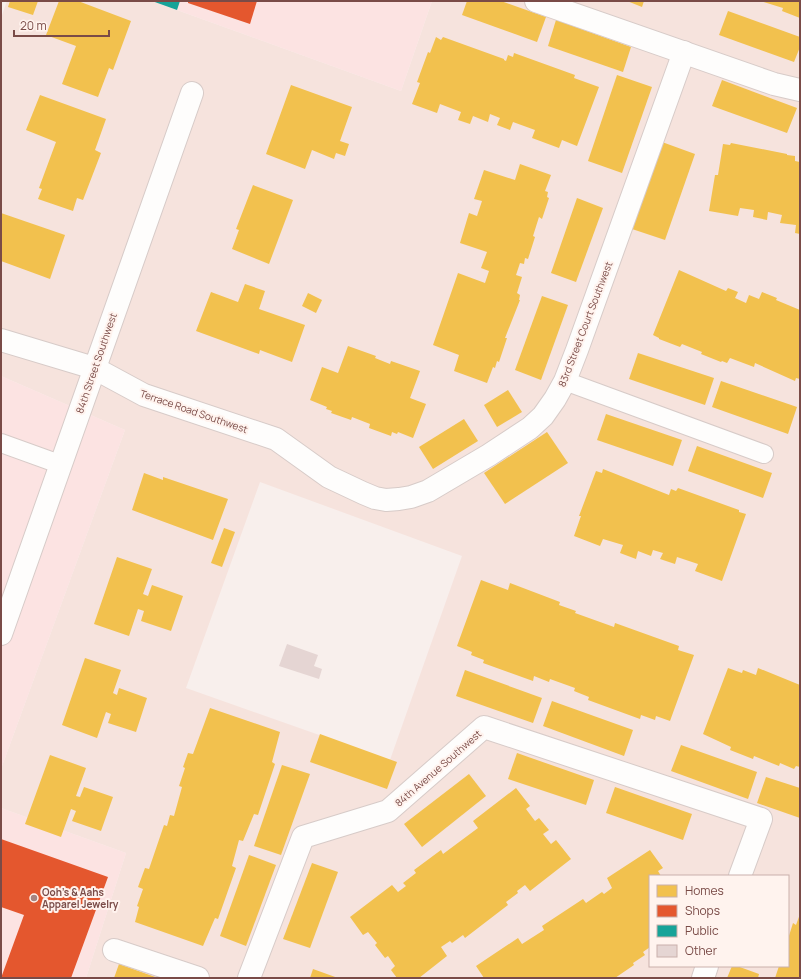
<svg xmlns="http://www.w3.org/2000/svg" width="801" height="979" font-family="Manrope,sans-serif">
<rect width="100%" height="100%" fill="#f8efec"/>
<path fill="#f6e3dd" fill-rule="evenodd" d="M7,1H152L401,91L432,1H800V978H86L126,853L1,808V769L125,430L1,376V18ZM260,482L462,556L390,760L186,688ZM650,876H788V966H650Z"/>
<g fill="#fce3e2">
<path d="M152,1H432L401,91Z"/>
<path d="M1,376L125,430L1,769Z"/>
<path d="M1,808L126,853L86,978H1Z"/>
</g>
<g fill="#f2c14e">
<path d="M10,1H38L33,15L8,7Z"/>
<path d="M59,1H78L131,21L113,70L109,68L98,97L62,84L76,46L46,35Z"/>
<path d="M467,1H501L546,17L537,42L462,15Z"/>
<path d="M627,1H644L642,7Z"/>
<path d="M760,1H800V18L782,11L783,8Z"/>
<path d="M728,11L800,37V47L794,62L719,35Z"/>
<path d="M556,20L631,47L623,72L548,46Z"/>
<path d="M436,37L441,40L443,37L504,59V60L506,61L508,55L513,57L514,53L575,75L574,78L599,87L577,146L562,140L559,148L532,138L535,130L513,122L510,130L497,125L500,118L490,114L488,122L473,116L470,124L458,120L461,112L440,104L437,113L412,104L420,83L417,82L428,52L430,53Z"/>
<path d="M617,75L652,87L622,173L588,161Z"/>
<path d="M722,80L797,108L787,133L712,106Z"/>
<path d="M291,85L352,107L340,141L349,144L345,156L336,153L334,159L312,150L305,169L266,154Z"/>
<path d="M40,95L106,119L95,150L101,153L83,200L77,198L73,211L38,199L42,189L39,188L56,142L26,130Z"/>
<path d="M662,142L695,154L665,240L632,229Z"/>
<path d="M731,143L787,154V155L795,156V161L800,162V234L795,233L796,225L780,223L782,215L768,212L767,220L753,217L754,210L740,208L738,216L709,211L715,175H718L723,144L730,145Z"/>
<path d="M520,164L551,175L545,191L548,192L547,197L549,198L542,219L539,217L533,236L535,237L528,259L525,258L524,264L520,263L516,275L522,277L517,293L520,295L519,300H520L505,338H507L499,362L497,361L495,368L493,367L487,383L454,371L459,355L433,345L458,273L485,283L489,271L481,268L487,252L460,243L469,213L477,216L482,201L474,199L484,170L515,180Z"/>
<path d="M253,185L293,200L269,264L232,249L239,230L236,229Z"/>
<path d="M577,198L603,208L576,282L551,273Z"/>
<path d="M1,213L65,235L50,279L1,261Z"/>
<path d="M679,270L726,291L728,288L738,292L735,298L746,303L749,295L759,299L762,292L777,298L776,300L800,310V379L796,378L795,381L755,363L754,367L730,358L727,363L722,361L721,362L701,354L702,352L682,344L680,347L659,339V338L653,335Z"/>
<path d="M245,284L265,291L259,309L305,325L292,362L260,350L259,354L196,331L211,292L238,302Z"/>
<path d="M308,293L322,300L316,313L302,306Z"/>
<path d="M542,296L568,305L541,380L515,370Z"/>
<path d="M348,346L376,356L375,358L390,364L391,361L420,371L410,398L426,404L413,438L398,432L397,434L392,432L391,436L369,428L370,424L352,417L351,420L331,413L332,411L326,409L327,407L310,400L322,367L338,373Z"/>
<path d="M638,353L714,378L705,405L629,379Z"/>
<path d="M721,381L797,407L788,434L712,407Z"/>
<path d="M508,390L522,412L497,427L484,405Z"/>
<path d="M606,414L682,440L673,466L597,440Z"/>
<path d="M464,419L478,441L433,469L419,447Z"/>
<path d="M547,432L568,463L505,504L484,473Z"/>
<path d="M697,446L772,473L763,498L688,471Z"/>
<path d="M603,469L669,495L671,489L676,491L678,488L739,510V512L746,514L722,581L695,571L698,564L677,557L675,564L660,559L663,553L653,550L651,556L638,551L636,559L620,553L623,545L603,539L600,546L574,536L581,516H579L596,471L602,473Z"/>
<path d="M144,473L163,480V477L228,499L213,540L132,510Z"/>
<path d="M224,528L235,532L222,567L211,563Z"/>
<path d="M117,557L152,569L143,594L148,596L152,585L183,596L171,631L141,621L144,611L138,609L129,636L94,624Z"/>
<path d="M481,580L508,590L510,583L560,602L559,605L576,611L575,613L614,627L615,623L679,646L678,650L694,655L670,721L656,716L655,720L641,715L640,719L588,700L589,697L574,691L575,688L550,679L549,682L534,676L533,681L483,663L484,660L471,655L472,652L457,646Z"/>
<path d="M85,658L121,670L113,693L117,695L119,688L147,698L136,732L108,723L111,714L106,712L97,738L62,725Z"/>
<path d="M728,668L742,673L743,670L756,675L758,668L800,685V767L796,766L794,769L780,763L779,766L754,756L753,759L730,750L731,747L703,734Z"/>
<path d="M465,670L542,698L533,723L456,696Z"/>
<path d="M552,701L633,730L624,756L543,726Z"/>
<path d="M210,708L280,732L272,762L275,764L258,815L254,814L243,841L239,840L232,866L236,868L218,919L215,918L203,946L135,922L139,907L137,906L143,889L138,887L145,868L149,869L164,825L167,826L170,815L174,816L182,787L179,786L185,768L183,767L188,753L193,754Z"/>
<path d="M320,734L397,762L387,789L310,762Z"/>
<path d="M681,745L757,772L748,799L671,771Z"/>
<path d="M517,753L594,780L586,805L508,779Z"/>
<path d="M50,755L86,768L76,796L80,797L84,787L113,797L101,831L72,821L76,811L71,809L61,837L25,824Z"/>
<path d="M282,765L310,774L281,855L254,846Z"/>
<path d="M469,774L486,796L422,847L404,824Z"/>
<path d="M766,777L800,788V818L757,803Z"/>
<path d="M615,787L692,814L683,840L606,813Z"/>
<path d="M516,788L530,806L526,809L535,821L539,818L549,830L543,834L551,844L556,840L571,859L530,891L525,885L517,891L518,893L506,902L508,905L465,938L463,935L452,943L450,941L441,947L447,956L419,978H397L391,970L395,966L388,956L385,958L375,945L377,943L368,932L363,935L350,917L392,885L398,892L406,886L403,883L416,873L414,870L441,850L443,854L478,828L473,821Z"/>
<path d="M650,850L663,868L658,871L661,876H650V947L643,952L645,955L633,963L634,965L615,978H484L476,966L518,938L522,944L544,930L542,926L583,899L586,903L602,892L604,894L612,888L607,878Z"/>
<path d="M249,855L276,865L246,946L220,936Z"/>
<path d="M312,863L338,872L310,948L283,939Z"/>
<path d="M800,914V978H775L779,966H788V939L793,923L796,925Z"/>
<path d="M119,964L158,978H114Z"/>
<path d="M732,966H737L759,974L758,978H727Z"/>
<path d="M313,969L338,978H310Z"/>
</g>
<g fill="#e4572e">
<path d="M188,1H257L250,24L188,3Z"/>
<path d="M1,839L108,877L71,978H1L24,915L1,907Z"/>
</g>
<path fill="#17a398" d="M152,1H180L177,10Z"/>
<path fill="#e5d5d3" d="M287,644L318,655L314,666L322,669L319,679L279,666Z"/>
<g fill="none" stroke-linecap="round" stroke-linejoin="round">
<defs>
<g id="lane">
<path d="M565,381L764,454"/>
<path d="M1,443L62,465"/>
</g>
<g id="street">
<path d="M536,1L774,84L800,90"/>
<path d="M1,340L94,368L144,395L276,439L329,477L363,493L375,498L386,500L399,499L411,497L428,491L489,455L530,428L543,416L555,399L565,381L577,350L684,52"/>
<path d="M1,634L192,93"/>
<path d="M114,950L198,978"/>
<path d="M249,978L303,837L388,811L484,727L761,819L740,876"/>
<path d="M703,978L707,966"/>
</g>
</defs>
<use href="#lane" stroke="#d7cbc8" stroke-width="20"/>
<use href="#street" stroke="#d7cbc8" stroke-width="24"/>
<use href="#lane" stroke="#fefdfc" stroke-width="18"/>
<use href="#street" stroke="#fefdfc" stroke-width="22"/>
</g>
<circle fill="#a68481" stroke="#fff3ee" stroke-width="1.5" cx="34" cy="898" r="4"/>
<g text-anchor="middle" stroke-width="4" stroke-linejoin="round" paint-order="stroke">
<g font-size="10" fill="#7a4b47" stroke="#fff3ee">
<text transform="translate(585 324) rotate(-69)" y="4">83rd Street Court Southwest</text>
<text transform="translate(96 363) rotate(-71)" y="4">84th Street Southwest</text>
<text transform="translate(194 411) rotate(19)" y="4">Terrace Road Southwest</text>
<text transform="translate(438 768) rotate(-41)" y="4">84th Avenue Southwest</text>
</g>
<g font-size="10" font-weight="bold" fill="#7a4b47" stroke="#fff3ee" text-anchor="start">
<text x="42" y="896">Ooh's &amp; Aahs<tspan x="42" dy="12">Apparel Jewelry</tspan></text>
</g>
</g>
<rect width="801" height="979" fill="none" stroke="#7a4b47" stroke-width="4"/>
<rect x="649" y="875" width="140" height="92" fill="#fff3ee" stroke="#cab0ab"/>
<rect x="657" y="885" width="20" height="12" fill="#f2c14e" stroke="#cab0ab"/>
<text x="685" y="895" font-size="12" fill="#7a4b47">Homes</text>
<rect x="657" y="905" width="20" height="12" fill="#e4572e" stroke="#cab0ab"/>
<text x="685" y="915" font-size="12" fill="#7a4b47">Shops</text>
<rect x="657" y="925" width="20" height="12" fill="#17a398" stroke="#cab0ab"/>
<text x="685" y="935" font-size="12" fill="#7a4b47">Public</text>
<rect x="657" y="945" width="20" height="12" fill="#e5d5d3" stroke="#cab0ab"/>
<text x="685" y="955" font-size="12" fill="#7a4b47">Other</text>
<path d="M14 30v6h95v-6" fill="none" stroke="#7a4b47" stroke-width="2"/>
<text x="20" y="30" font-size="12" fill="#7a4b47" stroke="#fff3ee" stroke-width="3" paint-order="stroke">20 m</text>
</svg>
